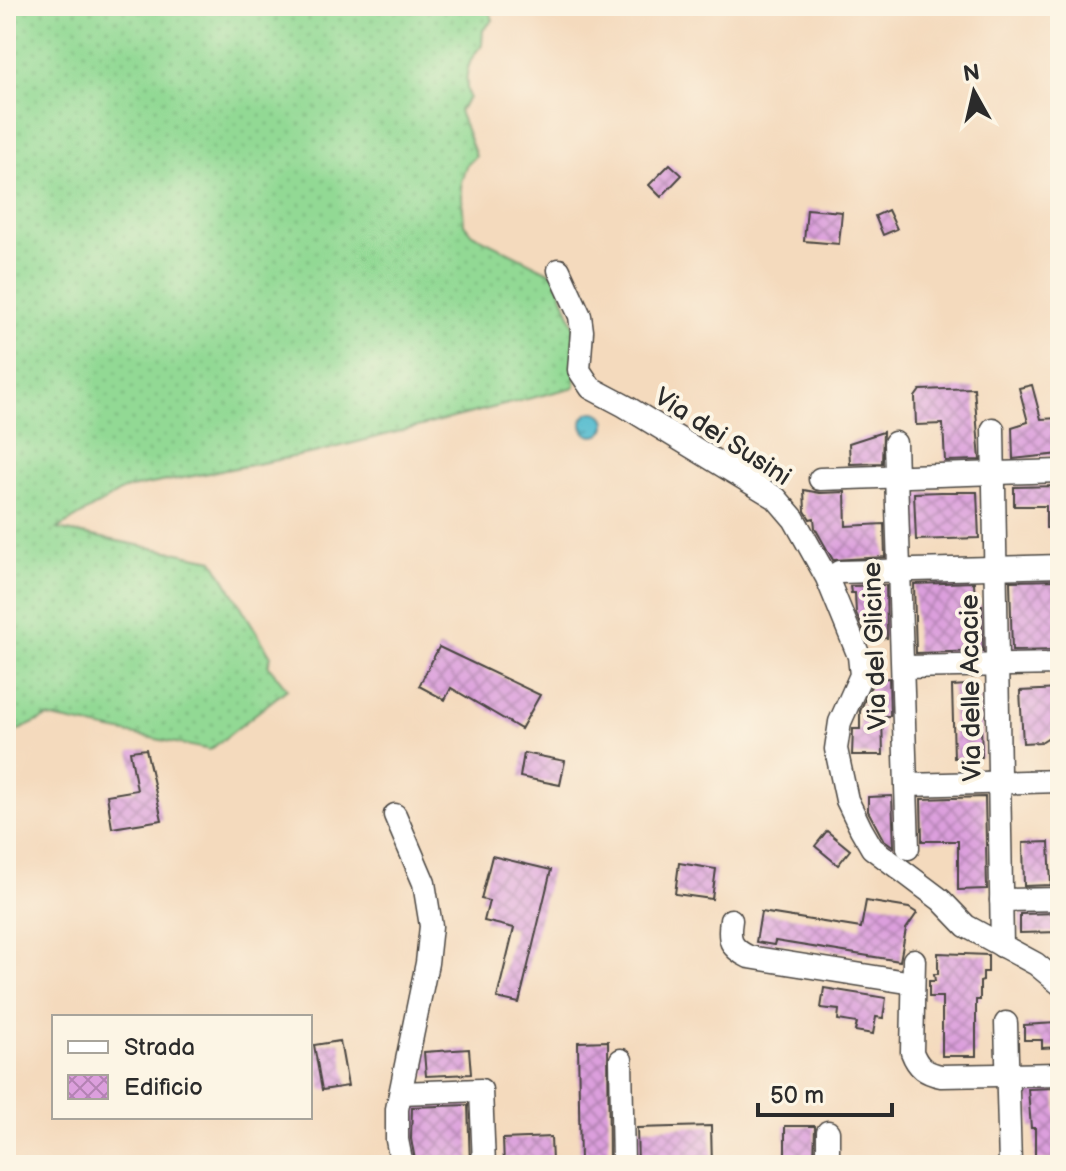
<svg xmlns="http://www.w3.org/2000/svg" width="1066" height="1171" font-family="'Balsamiq Sans',sans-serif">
<defs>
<pattern id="grass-dots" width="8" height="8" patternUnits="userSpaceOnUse" patternTransform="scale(2)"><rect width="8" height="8" fill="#92d994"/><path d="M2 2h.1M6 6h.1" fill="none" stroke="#7eba80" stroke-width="1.8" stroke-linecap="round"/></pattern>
<pattern id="water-ripples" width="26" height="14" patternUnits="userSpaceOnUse" patternTransform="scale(2)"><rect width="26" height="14" fill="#52bbcf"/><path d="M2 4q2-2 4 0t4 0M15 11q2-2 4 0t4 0" fill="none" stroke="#4498a8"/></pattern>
<pattern id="building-cross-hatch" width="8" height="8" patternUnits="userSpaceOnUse" patternTransform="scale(2)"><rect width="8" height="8" fill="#dc9fdd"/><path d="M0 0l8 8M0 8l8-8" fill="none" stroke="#b382b3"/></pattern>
</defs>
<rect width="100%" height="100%" fill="#fcf5e5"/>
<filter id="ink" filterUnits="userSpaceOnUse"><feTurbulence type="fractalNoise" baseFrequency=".0125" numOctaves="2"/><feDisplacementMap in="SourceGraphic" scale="16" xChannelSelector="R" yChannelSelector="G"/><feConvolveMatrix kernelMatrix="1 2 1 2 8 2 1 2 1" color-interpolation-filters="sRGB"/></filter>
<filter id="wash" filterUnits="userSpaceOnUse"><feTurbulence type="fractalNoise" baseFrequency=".006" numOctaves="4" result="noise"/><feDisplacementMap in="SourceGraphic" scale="32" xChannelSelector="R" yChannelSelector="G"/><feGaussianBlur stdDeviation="1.8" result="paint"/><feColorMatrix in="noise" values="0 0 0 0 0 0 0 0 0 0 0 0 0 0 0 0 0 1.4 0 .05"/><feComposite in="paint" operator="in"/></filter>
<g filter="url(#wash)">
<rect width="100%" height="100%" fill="#f4dabd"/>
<path fill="url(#grass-dots)" stroke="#5e8260" stroke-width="2" d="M6,6H488L493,20L483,30L482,45C467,60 463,77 469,98L459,111L476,156L466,166L461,182L464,224L472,234L555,275L577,334L575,387L314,453L125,489L57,529L213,560L271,656L268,665L287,689L210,750L47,717L6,736Z"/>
<circle fill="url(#water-ripples)" stroke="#3e737d" stroke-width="2" cx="594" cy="424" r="12"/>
<g id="blocks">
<g fill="url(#building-cross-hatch)">
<path d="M670,164L682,175L661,197L649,185Z"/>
<path d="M807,209L842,212L839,244L804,241Z"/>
<path d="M888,210L897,229L883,235L875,216Z"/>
<path d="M1032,385L1041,419L1060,418V454L1013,459L1012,427L1028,422L1019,388Z"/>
<path d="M974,388L980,460L945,461L943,424L916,425L915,397L920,390Z"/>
<path d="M883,432L882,463L850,464L849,443Z"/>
<path d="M1060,486V528H1046V506H1014V487Z"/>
<path d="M804,490L820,493L845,492L846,526L884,524L885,557L833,560L815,528L814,518L810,519L805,511Z"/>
<path d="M941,492H977L979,538L916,540L914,493Z"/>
<path d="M1060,580V650L1012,651L1010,581Z"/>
<path d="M974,582L975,605H982L983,651L916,653L914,584Z"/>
<path d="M886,585L887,638L867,639L856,613L855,593H851L850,586Z"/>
<path d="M439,647L540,695L521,729L451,688L445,700L419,686Z"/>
<path d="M889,678L890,716H882L883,755H852L853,729H860V711L874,679Z"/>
<path d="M967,685V693H980L982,757L954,758L952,686Z"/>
<path d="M1060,689V730L1041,742L1023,743L1020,691Z"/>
<path d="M146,749L162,820L112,828L107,795L137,790L130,751Z"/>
<path d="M524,753L565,761L560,785L520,777Z"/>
<path d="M892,796L894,847L883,839L868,811V797Z"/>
<path d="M985,797L987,889L958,890V841H922L921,799Z"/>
<path d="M827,831L850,850L838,865L815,846Z"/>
<path d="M1049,842L1051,885L1024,886L1023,843Z"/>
<path d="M492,856L551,870L519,1003L497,998L514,928L484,921L489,901L481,899Z"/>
<path d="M679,863L716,869L712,899L675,894Z"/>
<path d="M866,901L909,908L917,913L906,929L900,961L775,941L774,945L756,942L761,912L861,928Z"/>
<path d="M1060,913V932L1020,933V914Z"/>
<path d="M938,953L988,955V972H983V981L980,982V1000H976V1056H942V997H929V981H935L934,974H938Z"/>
<path d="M824,988L886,998L883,1018L876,1017L873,1034L855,1031L857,1023L838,1020L839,1010L821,1008Z"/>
<path d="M1057,1023L1060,1025V1047L1042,1048V1040H1024V1025Z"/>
<path d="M340,1041L348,1086L322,1090L314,1045Z"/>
<path d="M608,1041L609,1165H580L578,1042Z"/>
<path d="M469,1049L471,1074L426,1076L424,1052Z"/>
<path d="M1055,1088L1060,1160H1035V1128H1031L1028,1089Z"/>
<path d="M468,1105L470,1165H416L411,1139L412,1107Z"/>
<path d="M711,1126L712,1165H638L637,1128Z"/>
<path d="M785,1126H815L814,1162L785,1163Z"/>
<path d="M551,1137L552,1162L539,1165H504L503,1139Z"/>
</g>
</g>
</g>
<g filter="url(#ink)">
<use href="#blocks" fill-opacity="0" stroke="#494541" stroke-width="2"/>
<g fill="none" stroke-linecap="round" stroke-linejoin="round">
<defs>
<g id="street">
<path d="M559,270L580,316L582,331L579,370L591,388L625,406L776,498L794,519L827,578L859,656L861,675L840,722L836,749L847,800L861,829L872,848L941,900L966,926L1036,964L1060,984"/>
<path d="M993,429L1002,946"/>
<path d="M895,443L908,848"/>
<path d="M820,479L1060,471"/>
<path d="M839,572L1060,566"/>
<path d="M903,667L1060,664"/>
<path d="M907,785L1060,781"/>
<path d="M395,815L424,883L431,926L427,963L397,1109V1140L402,1165"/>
<path d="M1001,900L1060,899"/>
<path d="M731,920C728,940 730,948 749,957L913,983"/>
<path d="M914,960L912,1052C918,1068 926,1073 941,1076L1060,1074"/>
<path d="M1006,1023L1010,1165"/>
<path d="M621,1060L623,1165"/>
<path d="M401,1093L481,1090L484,1165"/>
<path d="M828,1165V1132"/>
</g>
</defs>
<use href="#street" stroke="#494541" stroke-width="25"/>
<use href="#street" stroke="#fff" stroke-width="22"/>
</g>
</g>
<g text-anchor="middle" stroke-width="8" stroke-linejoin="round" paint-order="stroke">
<g font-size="26" fill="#2b2b2b" stroke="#fcf5e5">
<text transform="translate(723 436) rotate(33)" y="9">Via dei Susini</text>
<text transform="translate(874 646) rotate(-92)" y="9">Via del Glicine</text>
<text transform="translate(970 688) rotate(-91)" y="9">Via delle Acacie</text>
</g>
</g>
<rect width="1066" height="1171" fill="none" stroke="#fcf5e5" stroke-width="32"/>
<rect x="52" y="1015" width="260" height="104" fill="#fcf5e5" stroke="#a8a49b" stroke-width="2"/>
<rect x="68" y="1041" width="40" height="12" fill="#ffffff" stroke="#a8a49b" stroke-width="2"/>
<text x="124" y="1055" font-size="24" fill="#2b2b2b">Strada</text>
<rect x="68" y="1075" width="40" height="24" fill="url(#building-cross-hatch)" stroke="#a8a49b" stroke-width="2"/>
<text x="124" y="1095" font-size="24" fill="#2b2b2b">Edificio</text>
<g transform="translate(974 92) rotate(352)" stroke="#fcf5e5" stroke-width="6" paint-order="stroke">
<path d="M0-6L14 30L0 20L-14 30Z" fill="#2b2b2b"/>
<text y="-12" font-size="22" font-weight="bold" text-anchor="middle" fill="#2b2b2b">N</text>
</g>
<path d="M758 1103v12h134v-12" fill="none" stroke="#2b2b2b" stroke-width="4"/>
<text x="770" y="1103" font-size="24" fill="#2b2b2b" stroke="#fcf5e5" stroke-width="6" paint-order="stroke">50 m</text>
</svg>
